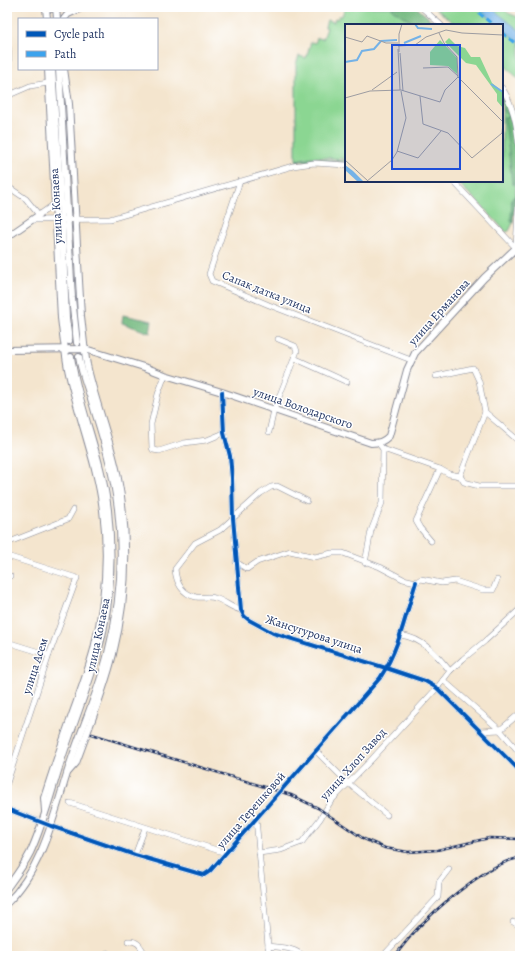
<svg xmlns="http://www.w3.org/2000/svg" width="527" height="963" font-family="Alegreya,serif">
<rect width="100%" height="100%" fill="#fff"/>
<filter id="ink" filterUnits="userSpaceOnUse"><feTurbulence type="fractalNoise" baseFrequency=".025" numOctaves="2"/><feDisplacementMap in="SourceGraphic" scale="8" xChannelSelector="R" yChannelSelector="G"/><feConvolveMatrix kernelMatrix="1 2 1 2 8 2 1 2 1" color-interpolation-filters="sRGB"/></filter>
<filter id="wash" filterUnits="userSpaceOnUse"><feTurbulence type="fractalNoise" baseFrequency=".012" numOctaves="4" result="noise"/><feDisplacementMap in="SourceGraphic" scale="16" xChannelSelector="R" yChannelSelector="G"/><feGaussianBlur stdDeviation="0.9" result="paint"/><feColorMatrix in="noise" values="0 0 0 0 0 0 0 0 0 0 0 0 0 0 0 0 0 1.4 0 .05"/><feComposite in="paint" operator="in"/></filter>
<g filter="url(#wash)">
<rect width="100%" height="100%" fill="#f4e5ce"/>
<g fill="#8bd692" stroke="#538278">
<path d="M345,7H416L437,25H346V159L311,157L296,160V64L299,56L306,58L311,42L315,43L317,38L323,39L327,28L325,27L327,20L334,22L335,18L338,19L339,16H342Z"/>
<path d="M434,7H502L508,13L520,18V80L502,63V25H456Z"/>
<path d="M502,97C523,134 516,183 513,223L509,231L506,232L481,205L456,181L462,185L463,183L460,181H502Z"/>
<path d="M309,159L346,161V162L296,161Z"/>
</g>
<g fill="#70b77c" stroke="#46736d">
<path d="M392,7H416L437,25H416L392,9Z"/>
<path d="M502,97L510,114H506L502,110Z"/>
<path d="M510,116L517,159L514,185L512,183L506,127L505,125L504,117Z"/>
<path d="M515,196V200L513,223L511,221L512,198Z"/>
<path d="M123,315L152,321L150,333L122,323Z"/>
</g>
<path fill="#74b2e7" stroke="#4870a2" d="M477,7H490L520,31V43L502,28V25H498Z"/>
</g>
<g filter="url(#ink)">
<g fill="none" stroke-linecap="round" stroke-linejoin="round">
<defs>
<g id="minor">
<path d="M421,7L441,25"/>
<path d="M7,32L9,59"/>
<path d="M502,88C516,109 518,135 520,159"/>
<path d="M7,96L30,86L48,83"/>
<path d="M240,181L209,274L212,281L269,305L411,360"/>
<path d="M453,181L516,248"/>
<path d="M7,186L26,199L39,215L56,203"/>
<path d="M32,220L110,219L293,166L314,163L346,165"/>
<path d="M516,248L520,173"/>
<path d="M294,358L347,382"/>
<path d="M165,375L158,394L151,424L152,448L153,450L159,451L184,443L207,440L224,433"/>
<path d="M436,376L473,368L479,381L485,412L460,476"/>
<path d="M222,392L224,433L230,456L232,478L233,518L241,610L244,616L249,620L273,633L386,668L425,681L437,688L520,771"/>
<path d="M485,412L520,442"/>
<path d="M269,432L274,410L297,351L295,346L278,339"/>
<path d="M378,443L383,449L440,469L449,474L460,476L464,482L479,486H520"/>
<path d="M431,541L420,528L416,521L440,469"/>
<path d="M7,543L68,519L73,510"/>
<path d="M7,556L77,578L49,655L7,783"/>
<path d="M236,562L247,569L257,562L290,551L315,557L332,553H343L380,567L403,579L416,582"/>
<path d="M365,563L371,531L382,503L383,449"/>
<path d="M7,576H10"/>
<path d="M416,582L421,579L442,583L455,581L483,590H493L497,580"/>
<path d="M241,610C231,608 225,601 215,598C209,596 203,598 196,597C182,594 176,582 175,569L195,543L220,530L261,493L271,487L277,486L307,501"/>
<path d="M400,635C423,638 437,655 450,671"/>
<path d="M7,642L49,655"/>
<path d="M443,680L500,730L520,753"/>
<path d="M480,731L500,730L520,713"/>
<path d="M316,751L348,783L387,815"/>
<path d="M70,803L226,853"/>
<path d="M7,809L51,826L135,855L204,875L210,871L380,678C399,649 406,614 416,582"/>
<path d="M256,819L269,956"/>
<path d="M259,853L281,850L302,842L320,819L331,801L372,759L437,688L450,671L463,659L485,641L520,609"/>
<path d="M135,855L145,828"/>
<path d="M513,922L520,926"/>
<path d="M128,941C139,940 141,948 146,956"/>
<path d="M268,946C280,948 294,947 303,956"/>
<path d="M107,953L109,956"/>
<path d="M383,956L438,897L439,882L449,869"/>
</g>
<g id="major">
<path d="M46,7L47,19"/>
<path d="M56,7L57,19"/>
<path d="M46,9L88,7"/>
<path d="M64,19L68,14L79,9"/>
<path d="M52,69L61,203L66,318L69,341"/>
<path d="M59,69L72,298L77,343"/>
<path d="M64,69L69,104L81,316C83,332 84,349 87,365C95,401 109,436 117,473C129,533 128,594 113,654C104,691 89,727 76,763L68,772"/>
<path d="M7,237L39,215"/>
<path d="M516,248L520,260"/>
<path d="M7,350L85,349L147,368L165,375L222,392L371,443C379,443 383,442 389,436L407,370L415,353L484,278L516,248"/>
<path d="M45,811L44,798C53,770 62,743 72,715C80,693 88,671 94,649C105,604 109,556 103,510C97,462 78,417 68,369C65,352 63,335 61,318L48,69"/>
<path d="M7,888C15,877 24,865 30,853C44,823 52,789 62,758C74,722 88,688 98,652C111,606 113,557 108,510C102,458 79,409 71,357"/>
<path d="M7,903C45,866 55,809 71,761C83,725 99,690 108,653C120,606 124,557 118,509C114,476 105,443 95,412C90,393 82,376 79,357"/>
</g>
</defs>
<use href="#minor" stroke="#888a96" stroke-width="6"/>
<use href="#major" stroke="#888a96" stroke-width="8"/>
<use href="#minor" stroke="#fff" stroke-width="5"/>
<use href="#major" stroke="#fff" stroke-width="6"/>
<defs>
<g id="rail">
<path d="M92,734L291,795L318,808L364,839L385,848L408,852L437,850L489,838L520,839"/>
<path d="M395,956C404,944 414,931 425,921C445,901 493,861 520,858"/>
<path d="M513,956L520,953"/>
</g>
</defs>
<use href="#rail" stroke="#1b2f5e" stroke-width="2.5"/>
<use href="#rail" stroke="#fff" stroke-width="1" stroke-dasharray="3" stroke-linecap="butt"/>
<g stroke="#3da3ed" stroke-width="3" stroke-dasharray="6 3" stroke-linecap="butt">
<path d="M472,7L493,25"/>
<path d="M502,33L520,47"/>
</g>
<defs>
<g id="cycleway">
<path d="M222,392L224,433L230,456L232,478L233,518L241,610L244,616L249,620L273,633L386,668L425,681L437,688L520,771"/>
<path d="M7,809L51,826L135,855L204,875L210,871L380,678C399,649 406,614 416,582"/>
</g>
</defs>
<use href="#cycleway" stroke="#fff" stroke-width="6"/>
<use href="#cycleway" stroke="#0057b8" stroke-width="4"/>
</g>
</g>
<g text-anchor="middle" stroke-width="3" stroke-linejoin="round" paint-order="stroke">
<g font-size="12" fill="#1b2f5e" stroke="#fff">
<text transform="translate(56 206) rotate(-93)" y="4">улица Конаева</text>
<text transform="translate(267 292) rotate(22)" y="4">Сапак датка улица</text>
<text transform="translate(439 312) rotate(-48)" y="4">улица Ерманова</text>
<text transform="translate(303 408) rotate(19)" y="4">улица Володарского</text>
<text transform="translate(314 634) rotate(18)" y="4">Жансугурова улица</text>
<text transform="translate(98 635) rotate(-78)" y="4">улица Конаева</text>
<text transform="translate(35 666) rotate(-72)" y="4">улица Асем</text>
<text transform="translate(353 764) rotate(-48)" y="4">улица Хлоп Завод</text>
<text transform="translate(251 810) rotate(-49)" y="4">улица Терешковой</text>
</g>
</g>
<g transform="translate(345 24)">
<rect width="158" height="158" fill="#f4e5ce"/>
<path d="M104,14L112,22L120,24L126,33H135L147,59L158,68V84L152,77V70L131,41L121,39L100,18ZM95,16L112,34V50L103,42L85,41V28Z" fill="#8bd692"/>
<path d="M0,141L8,147L19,158H13L0,146Z" fill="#74b2e7"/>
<path fill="none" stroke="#74b2e7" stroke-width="2" d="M70,0L73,4L87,5M59,19L76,12M0,38L12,36L17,27L29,25L36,17L52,16M146,60L158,68"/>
<path fill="none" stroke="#9d9ca1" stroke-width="1" d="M101,6L117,9L158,11M94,9L99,19L112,33L113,53M0,13L17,18L22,12L41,19H53M53,22L70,21L81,13L101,6M53,25L55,66M54,28V10L57,0M55,29L58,67M78,44L103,43L113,52M113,53L158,98M27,66L52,48M75,72L78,100L103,109L127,134L157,109L158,99M0,74L25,67L56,66L95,78L100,66L113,53M52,127L73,134L96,107M0,136L23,157M21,158L47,136L52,128L61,94L56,67"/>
<path fill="#1d4ed8" fill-opacity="0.15" stroke="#1d4ed8" stroke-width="2" d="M47,21H115V145H47Z"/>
<rect width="158" height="158" fill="none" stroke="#1b2f5e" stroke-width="2"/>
</g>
<rect width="527" height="963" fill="none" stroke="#fff" stroke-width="24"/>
<rect x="18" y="18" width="140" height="52" fill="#ffffff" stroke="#a4acbf"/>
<rect x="26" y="31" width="20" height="6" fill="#0057b8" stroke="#a4acbf"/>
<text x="54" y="38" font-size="12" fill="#1b2f5e">Cycle path</text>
<rect x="26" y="51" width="20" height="6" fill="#3da3ed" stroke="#a4acbf"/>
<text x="54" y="58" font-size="12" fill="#1b2f5e">Path</text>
</svg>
